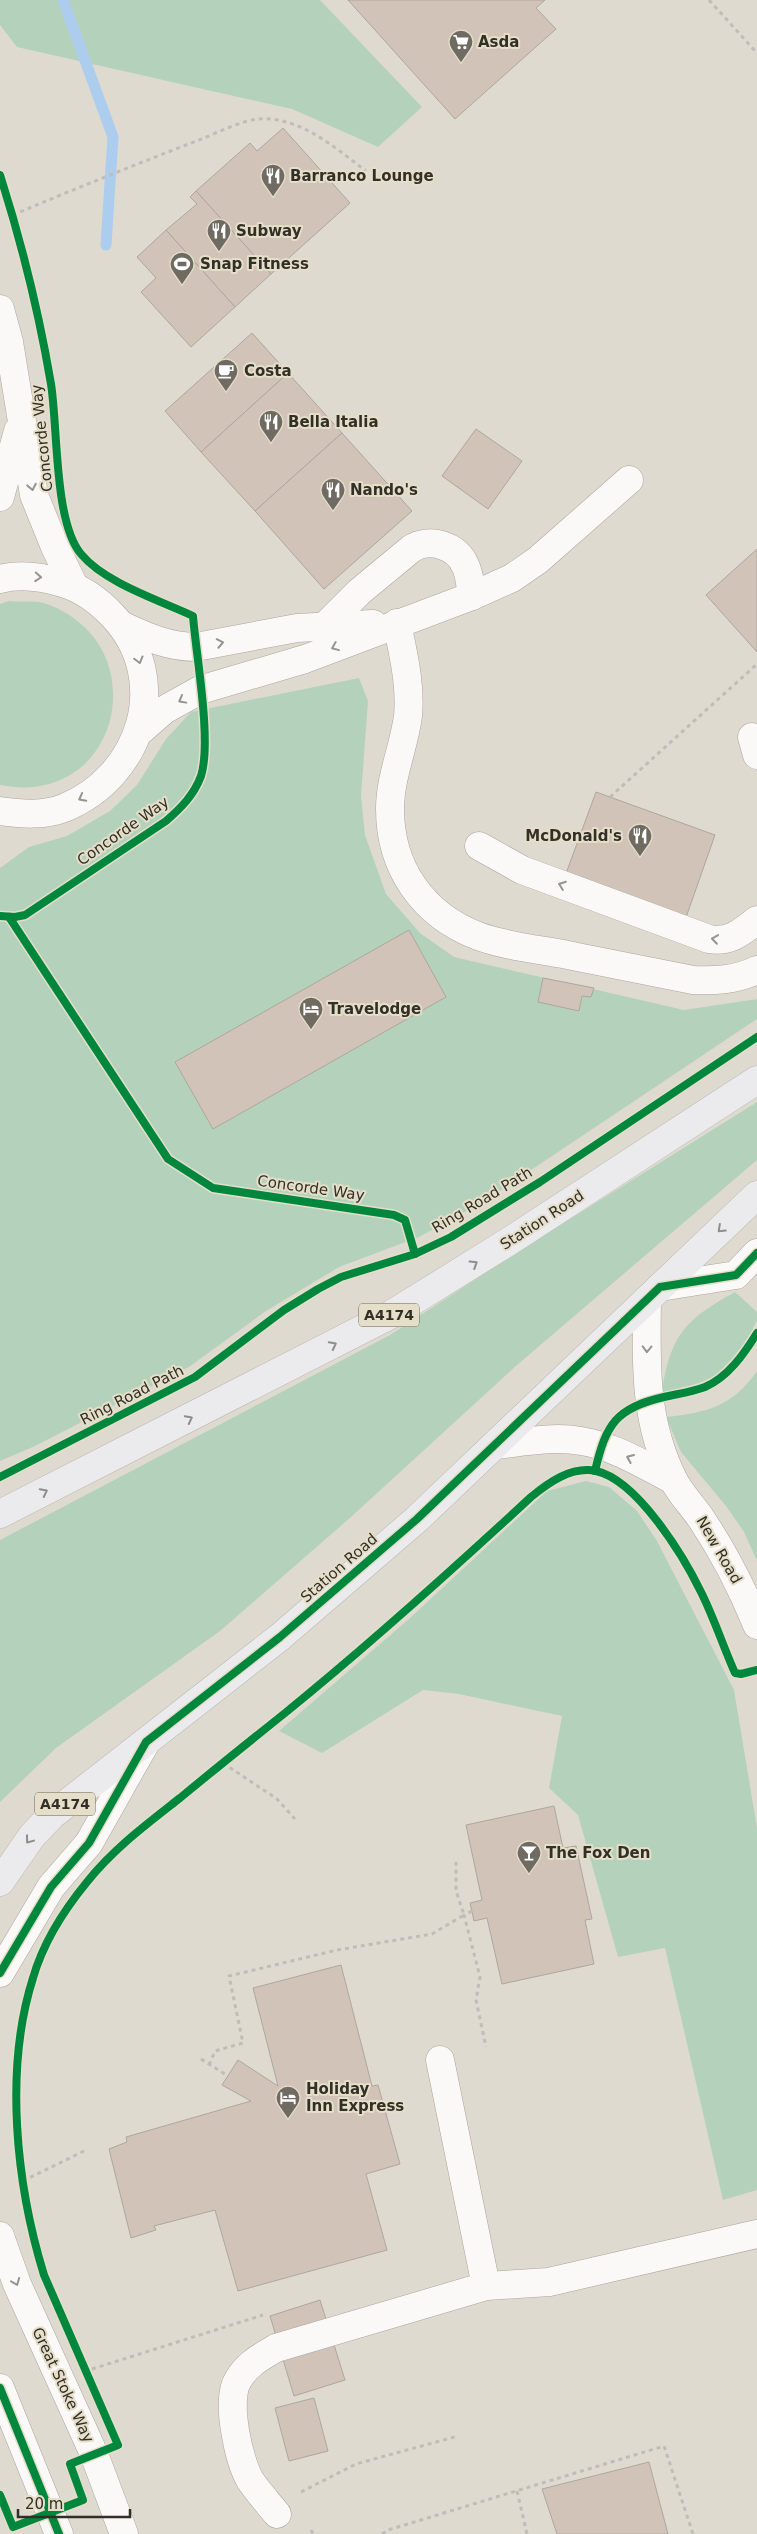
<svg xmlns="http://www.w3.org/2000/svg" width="757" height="2534" font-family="'DejaVu Sans',sans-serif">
<rect width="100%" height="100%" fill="#dfdacf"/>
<g fill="#b4d2bb">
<path d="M0,0H320L422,107L378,147L292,109L17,47L0,25Z"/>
<path d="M9,601C19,602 30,601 39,602C55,605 71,615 82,625C135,671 118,765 49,784C32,789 17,788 0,785V604Z"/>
<path d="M359,678L368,701L361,796L365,835L386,894L420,933L454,957L684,1010L757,999V1019L485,1201L419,1237L339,1267L266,1311L189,1367L35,1446L0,1461V868L29,847L67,836L110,811L137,785L166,739L191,712Z"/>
<path d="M757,1102V1160L517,1365L351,1517L220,1631L56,1748L0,1802V1540L390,1335L530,1244Z"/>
<path d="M735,1292L757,1312V1320L748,1339L732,1359L714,1377L661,1398C669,1338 682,1321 735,1292Z"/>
<path d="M757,1371V1561L744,1532L726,1506L681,1452L666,1417C706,1413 733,1406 757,1371Z"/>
<path d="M586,1481L609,1487L637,1511L657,1541L734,1690L757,1828V2190L723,2200L665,1948L618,1957L578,1815L549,1788L562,1716L459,1694L423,1690L322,1753L279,1731L409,1619L547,1491Z"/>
</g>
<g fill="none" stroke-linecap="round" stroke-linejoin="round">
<path stroke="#adcdee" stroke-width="11" d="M63,0L113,137L106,245"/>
</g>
<g fill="#d1c3b7" stroke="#ada7a0">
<path d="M348,0H545L536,8L556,29L455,119Z"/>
<path d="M283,128L350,203L271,274L196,191L250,143L257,151Z"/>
<path d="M196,191L271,274L235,307L166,230L197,204L190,197Z"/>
<path d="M166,230L235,307L191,347L141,292L156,278L137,257Z"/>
<path d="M252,333L288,373L201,452L165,411Z"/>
<path d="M288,373L342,433L255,511L201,452Z"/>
<path d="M476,429L522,461L488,509L442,476Z"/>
<path d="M342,433L412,511L324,589L255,511Z"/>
<path d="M757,549V652L706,595Z"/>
<path d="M596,792L715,835L684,923L564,879Z"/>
<path d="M409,930L446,997L213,1129L175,1062Z"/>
<path d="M543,978L594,988L591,997L582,996L579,1011L538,1002Z"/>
<path d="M554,1806L563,1848L576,1846L592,1919L585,1920L594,1964L502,1984L487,1918L474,1921L470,1903L482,1900L466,1825Z"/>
<path d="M341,1965L372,2086L378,2085L400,2164L366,2174L387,2250L238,2291L215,2210L154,2226L156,2230L131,2238L109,2149L127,2142L126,2137L251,2101L222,2085L238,2060L278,2086L253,1988Z"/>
<path d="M320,2300L345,2380L294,2396L270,2316Z"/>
<path d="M314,2398L328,2451L289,2461L275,2408Z"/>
<path d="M649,2462L668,2534H557L542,2489Z"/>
</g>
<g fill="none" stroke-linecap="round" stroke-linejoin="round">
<defs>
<g id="minor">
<path d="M0,309L9,342L34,495L55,547L74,586"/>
<path d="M0,497L18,431"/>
<path d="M0,579C21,573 43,577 63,583C83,589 99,601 113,616C173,680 141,777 64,808C44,816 21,814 0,811"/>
<path d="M397,623C403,653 411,685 408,716C404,747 390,777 390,809C390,868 423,915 478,936C505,946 535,949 563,954C606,963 649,971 693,980C715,981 736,980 757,970"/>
<path d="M123,626C147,637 169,647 196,647L297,628L373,624"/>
<path d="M324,627L359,592L411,549C429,537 456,545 465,565C470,574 470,586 472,596"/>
<path d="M139,732L164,710L200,690L305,659L472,596L512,578L538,560L629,480"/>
<path d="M752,737L757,755"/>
<path d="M479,846L522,870L709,939C729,943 742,932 757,920"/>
<path d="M660,1287L736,1275L757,1253"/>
<path d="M647,1300C646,1363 644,1421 673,1479C680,1494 693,1506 702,1520C724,1553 742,1588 757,1625"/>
<path d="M496,1445C524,1442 553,1436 581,1441C614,1446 644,1465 673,1480"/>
<path d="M0,1973L51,1887L89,1843L146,1742"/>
<path d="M440,2060L486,2286"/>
<path d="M0,2236L17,2284L94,2454L124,2534"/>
<path d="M0,2388L59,2534"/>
<path d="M277,2514C268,2503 258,2492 250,2480C239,2461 225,2400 238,2380C247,2364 261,2357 276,2348L486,2286L549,2282L757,2234"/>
</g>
<g id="major">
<path d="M0,1514L392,1314L508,1242L757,1080"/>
<path d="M0,1882L32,1836L52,1815L280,1637L417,1519L757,1195"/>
</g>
</defs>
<use href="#minor" stroke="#aaa69e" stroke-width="29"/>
<use href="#major" stroke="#bcb9b3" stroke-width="29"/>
<g stroke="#bebdb8" stroke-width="3" stroke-dasharray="4 4" stroke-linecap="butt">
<path d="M709,0L757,53"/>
<path d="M13,215C74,189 137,164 199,140C220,132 248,116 271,119C308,123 338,150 366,171"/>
<path d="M610,797L756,665"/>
<path d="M223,1763L277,1799L295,1819"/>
<path d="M472,1911L464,1915L480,1977L476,2000L486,2047"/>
<path d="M201,2059L228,2076"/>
<path d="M209,2065L215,2051L243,2043L229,1976L337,1950L432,1934L464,1915L456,1891V1860"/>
<path d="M23,2181L86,2150"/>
<path d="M92,2369L263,2315"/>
<path d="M517,2491L527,2534"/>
<path d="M301,2492L356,2464L458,2436"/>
<path d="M311,2530L313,2534"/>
<path d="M382,2534L388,2530L664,2446L693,2534"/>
</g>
<use href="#minor" stroke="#faf9f8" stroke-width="28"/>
<use href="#major" stroke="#ebebee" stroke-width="28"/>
<defs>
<g id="cycleway">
<path d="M0,175C22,244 39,313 51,384C58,428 54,522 81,554C105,583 159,600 193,616C196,655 212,741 201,776C194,795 181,808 166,821L25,915L15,917L0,916"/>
<path d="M9,917L168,1159L213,1188L394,1215L405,1220L415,1254"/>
<path d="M595,1471C606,1424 616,1408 664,1397C677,1394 692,1392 705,1387C728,1377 744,1354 757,1333"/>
<path d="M0,1477L195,1377L284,1310L318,1289L341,1277L415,1254L451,1237L540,1182L757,1037"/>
<path d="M0,1973L51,1887L89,1843L146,1742L280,1637L417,1519L660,1287L736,1275L757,1253"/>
<path d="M0,2388L59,2534"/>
<path d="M0,2495L13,2527L83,2500L70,2464L118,2445L44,2275C16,2184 4,2069 33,1978C43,1943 64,1910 87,1882C113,1849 147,1824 180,1798C215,1769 250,1741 285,1713C370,1644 451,1571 531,1497C548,1483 571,1466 596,1471C637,1480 683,1555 701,1592C714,1618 723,1646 735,1673L741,1674L757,1670"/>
</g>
</defs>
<use href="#cycleway" stroke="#e5dec9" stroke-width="11"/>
<use href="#cycleway" stroke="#00873e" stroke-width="8"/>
</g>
<defs><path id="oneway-chevron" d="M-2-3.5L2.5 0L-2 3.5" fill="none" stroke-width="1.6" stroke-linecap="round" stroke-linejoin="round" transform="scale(1.25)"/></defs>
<g stroke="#969490">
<use href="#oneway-chevron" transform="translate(32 487) rotate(79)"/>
<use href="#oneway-chevron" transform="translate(38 577) rotate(4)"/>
<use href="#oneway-chevron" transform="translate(220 643) rotate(-11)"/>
<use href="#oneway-chevron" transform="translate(335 647) rotate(158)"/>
<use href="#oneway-chevron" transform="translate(139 660) rotate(75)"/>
<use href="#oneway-chevron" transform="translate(182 700) rotate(151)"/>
<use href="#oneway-chevron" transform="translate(82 798) rotate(152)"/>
<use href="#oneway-chevron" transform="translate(562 885) rotate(-160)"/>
<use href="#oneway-chevron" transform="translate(715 939) rotate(-172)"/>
<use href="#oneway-chevron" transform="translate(647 1349) rotate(91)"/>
<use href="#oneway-chevron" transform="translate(630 1458) rotate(-157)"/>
<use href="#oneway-chevron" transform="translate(16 2282) rotate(68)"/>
</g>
<g stroke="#8e8d8a">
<use href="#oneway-chevron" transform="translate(721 1229) rotate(137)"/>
<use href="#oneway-chevron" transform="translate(474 1264) rotate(-32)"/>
<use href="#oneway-chevron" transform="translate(333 1345) rotate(-27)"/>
<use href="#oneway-chevron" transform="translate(189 1419) rotate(-27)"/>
<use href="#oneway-chevron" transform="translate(44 1492) rotate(-27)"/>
<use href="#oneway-chevron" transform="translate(29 1840) rotate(127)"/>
</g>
<defs>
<symbol id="supermarket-pin" viewBox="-11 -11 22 30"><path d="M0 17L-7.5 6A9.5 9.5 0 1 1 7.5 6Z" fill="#6f6b62" stroke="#e5dec9"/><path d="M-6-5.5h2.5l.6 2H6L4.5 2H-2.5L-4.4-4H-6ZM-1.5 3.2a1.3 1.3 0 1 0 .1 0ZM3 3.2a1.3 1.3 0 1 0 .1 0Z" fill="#fff"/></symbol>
<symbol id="restaurant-pin" viewBox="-11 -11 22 30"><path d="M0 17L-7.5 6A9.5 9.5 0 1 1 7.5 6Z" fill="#6f6b62" stroke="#e5dec9"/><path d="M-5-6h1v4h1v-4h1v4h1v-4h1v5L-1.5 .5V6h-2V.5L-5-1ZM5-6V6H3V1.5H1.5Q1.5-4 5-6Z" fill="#fff"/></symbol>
<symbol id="stadium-pin" viewBox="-11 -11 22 30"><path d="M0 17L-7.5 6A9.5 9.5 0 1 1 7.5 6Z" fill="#6f6b62" stroke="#e5dec9"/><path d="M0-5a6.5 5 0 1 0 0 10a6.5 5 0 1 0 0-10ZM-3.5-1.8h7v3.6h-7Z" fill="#fff"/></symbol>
<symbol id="cafe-pin" viewBox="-11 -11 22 30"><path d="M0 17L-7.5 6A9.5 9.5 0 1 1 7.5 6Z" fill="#6f6b62" stroke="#e5dec9"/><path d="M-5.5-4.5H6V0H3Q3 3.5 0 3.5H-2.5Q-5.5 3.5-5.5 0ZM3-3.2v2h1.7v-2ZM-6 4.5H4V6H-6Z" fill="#fff"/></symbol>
<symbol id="hotel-pin" viewBox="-11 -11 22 30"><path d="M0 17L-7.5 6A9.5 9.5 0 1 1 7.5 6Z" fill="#6f6b62" stroke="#e5dec9"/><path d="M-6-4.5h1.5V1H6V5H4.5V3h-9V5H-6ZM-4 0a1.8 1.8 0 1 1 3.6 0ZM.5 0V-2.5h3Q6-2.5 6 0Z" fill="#fff"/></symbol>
<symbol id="bar-pin" viewBox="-11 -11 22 30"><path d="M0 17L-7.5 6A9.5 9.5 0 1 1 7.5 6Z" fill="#6f6b62" stroke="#e5dec9"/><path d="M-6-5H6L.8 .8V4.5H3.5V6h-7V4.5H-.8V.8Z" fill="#fff"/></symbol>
</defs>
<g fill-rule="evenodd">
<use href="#supermarket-pin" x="447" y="28" width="28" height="38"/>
<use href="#restaurant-pin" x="259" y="162" width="28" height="38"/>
<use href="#restaurant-pin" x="205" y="217" width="28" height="38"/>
<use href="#stadium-pin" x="168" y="250" width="28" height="38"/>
<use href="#cafe-pin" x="212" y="357" width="28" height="38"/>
<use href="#restaurant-pin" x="257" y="408" width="28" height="38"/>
<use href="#restaurant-pin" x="319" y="476" width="28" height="38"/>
<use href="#restaurant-pin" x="626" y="822" width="28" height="38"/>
<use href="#hotel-pin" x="297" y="995" width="28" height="38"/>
<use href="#bar-pin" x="515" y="1839" width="28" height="38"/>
<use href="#hotel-pin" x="274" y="2084" width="28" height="38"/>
</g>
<g text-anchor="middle" stroke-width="4" stroke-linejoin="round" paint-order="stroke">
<g fill="#e5dec9" stroke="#686458" stroke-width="1">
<rect x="359" y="1303.5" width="60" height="23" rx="4"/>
<rect x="35" y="1792.5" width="60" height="23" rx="4"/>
</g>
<g font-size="14" font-weight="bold" fill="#322f27">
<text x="389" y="1320">A4174</text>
<text x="65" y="1809">A4174</text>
</g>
<g font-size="15" font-weight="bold" fill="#322f27" stroke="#e5dec9" text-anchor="start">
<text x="478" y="47">Asda</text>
<text x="290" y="181">Barranco Lounge</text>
<text x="236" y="236">Subway</text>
<text x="200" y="269">Snap Fitness</text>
<text x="244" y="376">Costa</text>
<text x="288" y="427">Bella Italia</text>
<text x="350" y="495">Nando's</text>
<text x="622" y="841" text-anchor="end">McDonald's</text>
<text x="328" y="1014">Travelodge</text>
<text x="546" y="1858">The Fox Den</text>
<text x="306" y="2094">Holiday<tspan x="306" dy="17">Inn Express</tspan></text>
</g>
<g font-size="15" fill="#322f27" stroke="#e5dec9">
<text transform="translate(42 438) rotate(-96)" y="5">Concorde Way</text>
<text transform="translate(123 831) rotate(-35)" y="5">Concorde Way</text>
<text transform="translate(311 1188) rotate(8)" y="5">Concorde Way</text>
<text transform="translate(482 1200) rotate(-31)" y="5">Ring Road Path</text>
<text transform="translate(542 1220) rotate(-33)" y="5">Station Road</text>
<text transform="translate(132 1395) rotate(-27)" y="5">Ring Road Path</text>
<text transform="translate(719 1550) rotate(60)" y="5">New Road</text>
<text transform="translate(339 1568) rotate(-41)" y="5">Station Road</text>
<text transform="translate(63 2385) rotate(65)" y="5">Great Stoke Way</text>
</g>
</g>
<path d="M18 2509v8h112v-8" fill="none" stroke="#322f27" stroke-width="2.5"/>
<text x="25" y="2509" font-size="15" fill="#322f27" stroke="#e5dec9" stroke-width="4" paint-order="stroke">20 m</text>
</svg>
